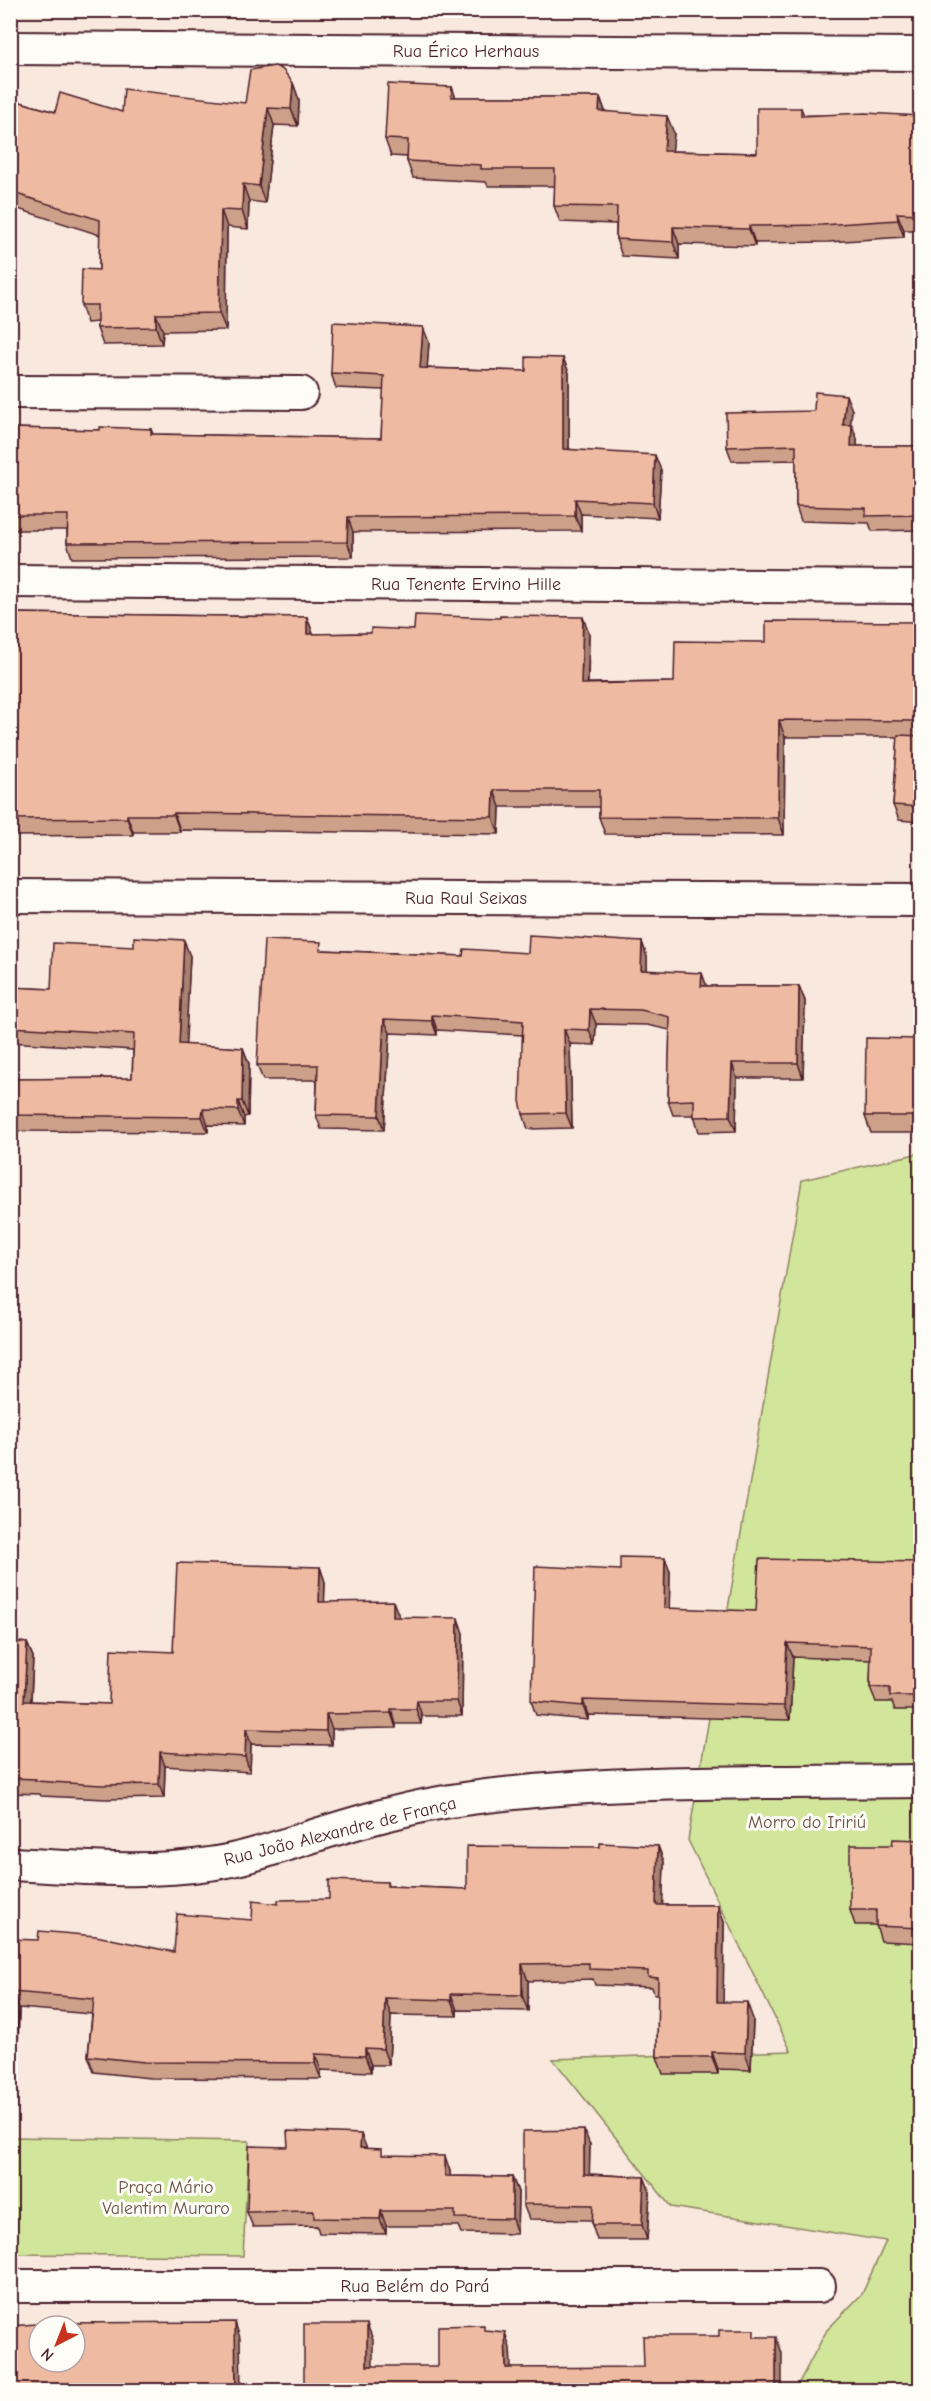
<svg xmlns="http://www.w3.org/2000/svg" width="931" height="2401" font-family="'Comic Neue',sans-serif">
<rect width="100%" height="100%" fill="#f8e8dd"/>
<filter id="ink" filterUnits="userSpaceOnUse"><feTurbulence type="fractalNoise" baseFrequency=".0167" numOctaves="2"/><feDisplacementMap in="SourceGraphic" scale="12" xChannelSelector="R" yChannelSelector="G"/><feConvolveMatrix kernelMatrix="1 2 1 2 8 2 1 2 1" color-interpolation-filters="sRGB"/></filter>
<g filter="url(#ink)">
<g fill="#d1e69a" stroke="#8e8262" stroke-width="1.5">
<path d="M920,1153V2390H795L827,2330L862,2294L886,2241L671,2207L553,2059L791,2051L688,1840L802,1180Z"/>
<path d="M11,2137L249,2141L243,2256L11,2254Z"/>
</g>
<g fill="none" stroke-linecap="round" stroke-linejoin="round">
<defs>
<g id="street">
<path d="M10,48L920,54"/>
<path d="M10,392L301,393"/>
<path d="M10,581L920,587"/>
<path d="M10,896L920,900"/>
<path d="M10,1864C76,1867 144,1874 209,1864C242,1860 275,1848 307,1838C357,1822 411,1806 464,1799C615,1778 768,1783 920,1781"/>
<path d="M10,2286H819"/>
</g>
</defs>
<use href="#street" stroke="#4a1f2b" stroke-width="36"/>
<use href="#street" stroke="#fdfcf7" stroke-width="32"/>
</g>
<g fill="#cda08a" stroke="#4a1f2b" stroke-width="1.5">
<path d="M293,83L299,100L298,126L274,125L265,203L249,201L248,229L227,227L226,330L163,331L162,344L103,345L97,328V322L87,323L81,305L99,270L100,235L12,207L10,312V99L55,112H122L245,103Z"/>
<path d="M452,87L455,97H600L605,111L674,133L672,151L757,153L801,108L804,115L921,116V230H904V237L828,242L755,243V246L679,244V259L622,256L616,239V224L560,222L554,206L555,186H488L486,182L413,178L407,161V157L391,156L385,139Z"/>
<path d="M429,342L427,368L526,371L563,358L569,373V449L661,470L658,518L581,514V531L353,532V557L72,558L67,543V530H10V428L100,430L151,429L153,434L381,438L384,390L336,388L331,373Z"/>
<path d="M852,410L850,425L857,439V446H921V530L872,531L869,523L801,521L796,506V460L732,461L727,447Z"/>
<path d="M10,613L307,617L313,634L371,633L414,630L589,634L588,683L674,682L766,642L921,622V822L899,820L893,805L898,737H785L784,835L605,834L599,817V807H500L499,834L180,830V832H133V835L10,836Z"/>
<path d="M642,942L647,957V970L707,986H799L805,1001L803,1078H737L736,1131L699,1132L694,1115H673L668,1101L670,1030L647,1025L596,1024L595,1045L570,1044L572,1128L528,1129L523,1114V1035L437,1030V1035L390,1033L384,1130L321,1129L316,1115L317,1080H263L257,1065L324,950L463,956L528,953Z"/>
<path d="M190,956L185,1045L243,1048L249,1064L248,1116L244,1117V1126L208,1125V1132L10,1131V1079L132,1078L133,1050L10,1042V987L51,989Z"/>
<path d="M921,1039V1133H871L865,1116Z"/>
<path d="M921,1562V1710H895L892,1702H876L870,1687L871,1660L793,1657L790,1720L588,1715V1720L536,1715L531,1701L670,1572L669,1609L756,1611Z"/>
<path d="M320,1567L325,1582L324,1602L399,1616V1617L463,1633L462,1716H422L421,1724H396V1728L332,1729V1745L251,1744L250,1772L165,1766L164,1798L106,1799L41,1796L40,1794L10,1793V1641L27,1643L33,1657L31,1701L109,1704L173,1652Z"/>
<path d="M921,1840V1943L881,1941L876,1925H855L850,1910L892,1845Z"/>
<path d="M658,1846L664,1862L662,1905H718L724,1922L723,2002L753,2019L751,2070L718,2069V2074H663L657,2057L658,1994H654L652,1987L595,1985L593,1979L528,1981V2011L457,2010V2016L391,2015L389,2065H371V2072L321,2070V2079L150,2078L94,2072L88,2056L92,2014L19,2008L18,2039L10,2038V1939L174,1952L252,1920L278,1904L329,1899L387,1882L388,1886L467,1889L600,1847Z"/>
<path d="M590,2145L589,2174L644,2177L650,2192L647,2240H597L592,2225V2220L529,2219L523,2204Z"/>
<path d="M367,2149L384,2155L450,2171V2176L512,2177L518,2192L517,2234L461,2233L458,2226H386V2234L319,2233L317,2226L253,2227L247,2212Z"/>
</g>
<g fill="#a78271" stroke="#4a1f2b" stroke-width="1.5">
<path d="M293,83L299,100L298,126L291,109Z"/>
<path d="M452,87L458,104L451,97Z"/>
<path d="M600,97L606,114L599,111Z"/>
<path d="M268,108L274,125L265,203L259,186Z"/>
<path d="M667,116L674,133L671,168L664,151Z"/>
<path d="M243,184L249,201L248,229L242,211Z"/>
<path d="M10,204L12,207L10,312Z"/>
<path d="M221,210L227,227L226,330L219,313Z"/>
<path d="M897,213L904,230V237L898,220Z"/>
<path d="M749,226L755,243V246L749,229Z"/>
<path d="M673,227L679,244V259L673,242Z"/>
<path d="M156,314L163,331L162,344L156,327Z"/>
<path d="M423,327L429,342L426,383L420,368Z"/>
<path d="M563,358L569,373V464L563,449Z"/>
<path d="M846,395L852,410L849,439L843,425Z"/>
<path d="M852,425L857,439V461L851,446Z"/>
<path d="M655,455L661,470L658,518L653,503Z"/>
<path d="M575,499L581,514V531L575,516Z"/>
<path d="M348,517L353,532V557L347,542Z"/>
<path d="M307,617L313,634H307Z"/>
<path d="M583,617L589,634L587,701L581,684Z"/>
<path d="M917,664L921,673V729L917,721Z"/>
<path d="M779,720L785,737L784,835L778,818Z"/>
<path d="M494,790L500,807L499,834L493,817Z"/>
<path d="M174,813L180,830V832L174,815Z"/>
<path d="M127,815L133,832V835L127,818Z"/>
<path d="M184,940L190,956L185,1060L179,1044Z"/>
<path d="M642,942L647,957V984L641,970Z"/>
<path d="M702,973L707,987L701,986Z"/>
<path d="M799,986L805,1001L803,1078L798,1063Z"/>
<path d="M590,1009L596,1024L595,1045L589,1030Z"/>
<path d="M432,1015L437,1030V1035L432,1021Z"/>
<path d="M384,1019L390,1033L384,1130L379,1116Z"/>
<path d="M564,1029L570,1044L572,1128L566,1113Z"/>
<path d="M243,1048L249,1064L248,1116L242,1101Z"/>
<path d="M732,1063L737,1078L736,1131L730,1116Z"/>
<path d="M238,1101L244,1117V1126L238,1110Z"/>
<path d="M203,1109L208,1125V1132L202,1117Z"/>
<path d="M665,1558L670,1572L669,1623L664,1608Z"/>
<path d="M320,1567L325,1582L324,1617L319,1602Z"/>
<path d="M393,1601L399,1616L398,1632L393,1617Z"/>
<path d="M458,1618L463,1633L462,1716L457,1701Z"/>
<path d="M27,1643L33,1657L30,1715L24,1701Z"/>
<path d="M787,1643L793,1657L790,1720L784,1706Z"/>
<path d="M583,1700L588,1715V1720L583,1706Z"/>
<path d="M417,1701L422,1716L421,1724L416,1709Z"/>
<path d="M391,1709L396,1724V1728L391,1713Z"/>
<path d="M326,1714L332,1729V1745L326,1731Z"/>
<path d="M246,1729L251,1744L250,1772L245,1757Z"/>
<path d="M160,1752L165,1766L164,1798L159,1784Z"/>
<path d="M658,1846L664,1862L662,1922L656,1905Z"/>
<path d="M718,1905L724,1922L723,2018L717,2002Z"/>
<path d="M522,1964L528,1981V2011L522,1995Z"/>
<path d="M13,1992L19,2008L18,2039L12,2022Z"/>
<path d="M451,1994L457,2010V2016L451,2000Z"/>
<path d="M385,1998L391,2015L389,2065L383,2049Z"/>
<path d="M747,2002L753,2019L751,2070L745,2053Z"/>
<path d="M365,2048L371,2065V2072L365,2056Z"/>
<path d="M712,2052L718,2069V2074L712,2057Z"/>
<path d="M315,2054L321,2070V2079L315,2063Z"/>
<path d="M584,2130L590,2145L589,2189L584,2174Z"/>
<path d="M361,2134L367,2149L360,2148Z"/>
<path d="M445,2156L450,2171L451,2191L445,2176Z"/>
<path d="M512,2177L518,2192L517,2234L512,2219Z"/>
<path d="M644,2177L650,2192L647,2240L642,2225Z"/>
<path d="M381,2211L386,2226V2234L380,2219Z"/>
<path d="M235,2322L240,2338L241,2391H236Z"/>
<path d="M367,2324L373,2340V2382L367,2366Z"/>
<path d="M505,2332L510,2348L512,2384L506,2368Z"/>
<path d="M776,2337L782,2353V2391H776Z"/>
</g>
<g fill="#eebaa1" stroke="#4a1f2b" stroke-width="1.5" fill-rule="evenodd">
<path d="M275,66L283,70L293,83L291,109L268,108L259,186L243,184L242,211L221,210L219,313L156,314V327L97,328V305H81L82,269L99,270L100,220L10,192V99L55,112L60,93L122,112L124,89L245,103L250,70Z"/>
<path d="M388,84L452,87L451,97H600L599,111L667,116L664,151L757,153V108H801V116L865,113L921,116V214L897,213L898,220L822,225L749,226V229L673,227V242L616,239L617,207L554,206L555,169H481V165L407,161L408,140L385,139Z"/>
<path d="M333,322L423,327L420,368L526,371V357L563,358V449L655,455L653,503L575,499V516L348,517L347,542L67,543L68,515H10V428L100,430V427L151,429V434L381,438L384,376L331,373Z"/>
<path d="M815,392L846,395L843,425H852L851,446H921V515L866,516V508L796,506V445L727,447L726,413L814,411Z"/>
<path d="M10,613L307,617V634L371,633V628L414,630L415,615L500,618V616L583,617L581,684L674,682L675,641L766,642V621L921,622V664H917V721L779,720L778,818L599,817V790H494L493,817L174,813V815H127V818L10,819Z"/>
<path d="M898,735L921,736V807L893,805Z"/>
<path d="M529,935L642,942L641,970L702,973L701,986H799L798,1063H732L730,1116L694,1117V1100L668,1101L670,1017L641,1010L590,1009L589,1030L564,1029L566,1113L523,1114L520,1101L523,1021L432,1015V1021L384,1019L379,1116L316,1115L318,1065H257L264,940L321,942L320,950L463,956L464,949L528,953Z"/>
<path d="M134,937L184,940L179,1044L243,1048L242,1101H238V1110L203,1109L202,1117L10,1115V1079L132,1078L134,1034L10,1027V987L51,989L53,943L134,947Z"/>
<path d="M866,1038L921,1039V1116H865Z"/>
<path d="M620,1557L665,1558L664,1608L756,1611L759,1559L921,1562V1696H890V1688L870,1687L871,1646L787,1643L784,1706L583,1700V1706L531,1701L535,1566L620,1570Z"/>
<path d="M177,1563L320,1567L319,1602L393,1601V1617L458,1618L457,1701H417L416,1709H391V1713L326,1714V1731L246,1729L245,1757L160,1752L159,1784L101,1785L35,1781L36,1779L10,1778V1641L27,1643L24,1701L109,1704L111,1649L173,1652Z"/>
<path d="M893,1839L921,1840V1928L876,1926V1910H850V1845H892Z"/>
<path d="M600,1843L658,1846L656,1905H718L717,2002H747L745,2053L712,2052V2057H657L658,1978L648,1977V1971L589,1969V1963L522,1964V1995L451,1994V2000L385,1998L383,2049L365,2048V2056L315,2054V2063L144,2062L88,2056L94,1999L13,1992L12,2022H10V1939L38,1940L39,1931L96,1936L174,1952L177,1914L252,1920L253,1901L278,1904V1900L329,1899V1880L387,1882V1886L467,1889V1846L600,1847Z"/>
<path d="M584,2130V2174L644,2177L642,2225H592L593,2205L523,2204V2131Z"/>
<path d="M287,2131L361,2134L360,2148L382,2149V2155L445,2156V2176L512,2177V2219L455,2218V2211H381L380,2219L314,2218V2211L247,2212L249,2146L288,2147Z"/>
<path d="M235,2322L236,2391H10V2326L51,2323ZM39,2326H75V2362H39Z"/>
<path d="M304,2324H367V2366H438V2326L484,2325V2330L505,2332L506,2368L644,2367L643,2336H719V2330H754V2337H776V2391H304Z"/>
</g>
</g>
<g text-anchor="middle" stroke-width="6" stroke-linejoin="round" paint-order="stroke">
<g font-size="18" fill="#4a1f2b" stroke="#fdfcf7">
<text x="466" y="57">Rua Érico Herhaus</text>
<text x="466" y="590">Rua Tenente Ervino Hille</text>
<text x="466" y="904">Rua Raul Seixas</text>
<text transform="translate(340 1831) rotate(-14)" y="6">Rua João Alexandre de França</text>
<text x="415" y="2292">Rua Belém do Pará</text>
</g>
<g font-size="18" fill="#6c5147" stroke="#fdfcf7">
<text x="807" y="1828">Morro do Iririú</text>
<text x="166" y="2193">Praça Mário<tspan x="166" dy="21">Valentim Muraro</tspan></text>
</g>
</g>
<rect width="931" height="2401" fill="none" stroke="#fdfcf7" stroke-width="36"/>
<rect x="18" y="18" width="895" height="2365" fill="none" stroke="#4a1f2b" stroke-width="2" filter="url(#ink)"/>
<g transform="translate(57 2344) rotate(222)"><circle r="28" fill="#fdfcf7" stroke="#b5a4a5" stroke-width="1.5"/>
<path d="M0-4.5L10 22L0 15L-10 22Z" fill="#c8321e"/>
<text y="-9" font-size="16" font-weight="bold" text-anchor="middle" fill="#4a1f2b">N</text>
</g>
</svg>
